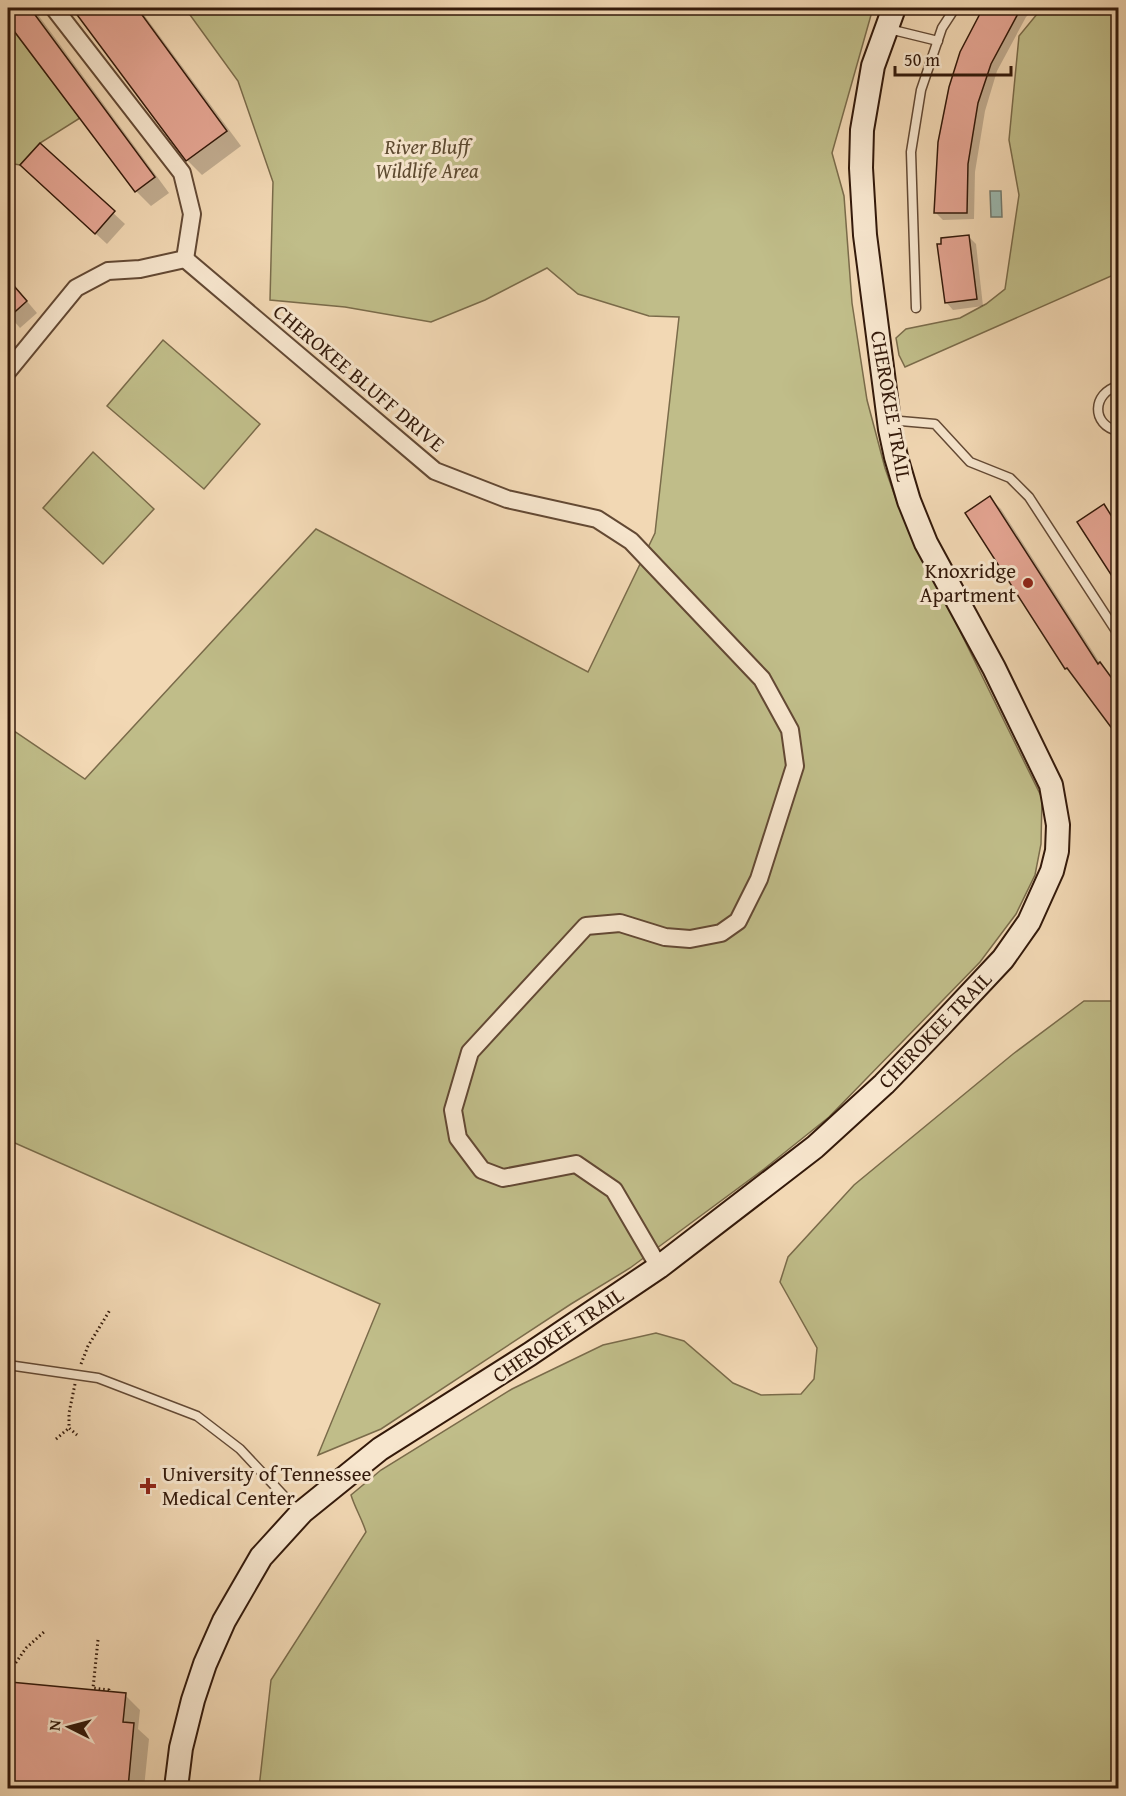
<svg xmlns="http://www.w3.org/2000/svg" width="1126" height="1796" font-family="'Gentium Book Plus',serif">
<rect width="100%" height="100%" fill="#f2d8b4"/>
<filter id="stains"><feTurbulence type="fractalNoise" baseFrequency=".00333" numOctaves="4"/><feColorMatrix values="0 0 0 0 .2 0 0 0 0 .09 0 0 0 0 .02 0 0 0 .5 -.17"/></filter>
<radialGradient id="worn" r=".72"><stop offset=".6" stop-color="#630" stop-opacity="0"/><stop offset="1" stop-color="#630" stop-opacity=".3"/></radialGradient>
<g fill="#c0bd89" stroke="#7a6b4a" stroke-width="1.5">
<path d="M185,8H873L832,153L844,196L852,303L867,400L885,468L898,505L1042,798L1041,844L1035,875L1016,914L980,962L829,1117L764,1169L630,1268L571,1304L381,1429L318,1455L380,1304L8,1140V727L85,779L316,529L588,672L655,533L679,317L649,316L578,294L547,268L485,300L431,322L345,307L270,300L273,182L238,81Z"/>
<path d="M1042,8H1118V273L905,367L899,355L896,338L906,329L960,318L986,304L1005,289L1019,195L1009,140L1019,36Z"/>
<path d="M8,23L80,118L40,143L20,165L8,163Z"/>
<path d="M163,340L260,424L204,489L107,406Z"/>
<path d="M93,452L154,509L103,564L43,508Z"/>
<path d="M1084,1001H1118V1788H259L271,1680L366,1532C362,1519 355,1508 351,1495L381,1470L512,1389L603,1345L656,1333L684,1341L733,1383L761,1395L801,1394L814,1379L817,1348L780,1282L788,1257L854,1185L1013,1054Z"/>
</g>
<path fill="#9bb9b0" stroke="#71796e" stroke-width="1.5" d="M990,191H1001L1002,217H991Z"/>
<g fill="#0003">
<path d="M8,8H33L169,193L151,206L136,191L32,50L21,39L8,20Z"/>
<path d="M81,8H139L241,146L202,175L187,160L76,11Z"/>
<path d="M985,8H1035L1026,17L997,71L985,111L975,172L974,219L943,220L936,213L976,23Z"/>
<path d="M40,145L125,224L107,244L33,176Z"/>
<path d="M8,170L12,175L8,180Z"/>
<path d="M969,237L976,244L983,306L953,310L946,302Z"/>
<path d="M8,279L37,313L20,328L8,314Z"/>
<path d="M990,498L1001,509L1102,666L1118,686V736L1076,678L1066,668Z"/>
<path d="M1103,506L1118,524V584Z"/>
<path d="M11,1684L125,1695L140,1710L138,1729L149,1739L144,1788H8V1722Z"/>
</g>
<g fill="#e6a694" stroke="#33190a" stroke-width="1.5">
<path d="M8,8H30L155,177L135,192L8,23Z"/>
<path d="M72,8H137L227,131L186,161Z"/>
<path d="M983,8H1021L991,64L978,103L968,164L967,213H934L938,142L949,87L960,52Z"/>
<path d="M40,143L115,211L95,234L20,165Z"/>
<path d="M969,235L977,299L945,303L937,244H941V238Z"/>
<path d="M8,279L27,301L8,318Z"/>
<path d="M990,496L1098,664L1100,662L1119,688V738L1067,668L1065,669L965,513Z"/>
<path d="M1104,504L1119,528V587L1077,522Z"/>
<path d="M10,1682L126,1693L123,1722L134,1723L128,1788H8V1706Z"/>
</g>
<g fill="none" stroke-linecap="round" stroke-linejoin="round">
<defs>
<g id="lane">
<path d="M889,29L938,41"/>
<path d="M916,308L911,152L921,90L942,28L955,8"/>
<path d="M1118,386C1092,393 1091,425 1118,431"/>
<path d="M889,420L935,424L970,462L1010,478L1029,497L1118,634"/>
<path d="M8,1365L98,1378L197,1416L240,1449L299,1512"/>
</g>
<g id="street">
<path d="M54,8L182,173L192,214L185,259"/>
<path d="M185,259L435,471L507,499L597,519L631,541L762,679L790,730L795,766L759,879L738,921L721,933L690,939L665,937L620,923L586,926L470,1052L453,1110L458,1138L482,1170L503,1178L576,1164L614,1190L659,1267"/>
<path d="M8,371L76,288L108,271L140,269L185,259"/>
</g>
<path id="secondary" d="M176,1788L181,1748L193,1700L205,1664L224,1621L261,1557L302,1512L380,1449L530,1354L659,1267L815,1147L884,1084L942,1024L1003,959L1029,922L1052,871L1057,851L1058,825L1051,785L994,668L926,543L909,501L896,457L890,429L865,235L861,168L862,130L873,66L894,8"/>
</defs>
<use href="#lane" stroke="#634934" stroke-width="11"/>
<use href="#street" stroke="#634934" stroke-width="20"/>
<use href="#secondary" stroke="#33190a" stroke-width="26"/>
<g stroke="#33190a" stroke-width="3" stroke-dasharray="1.5 3" stroke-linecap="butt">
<path d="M81,1364L88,1346L110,1310"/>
<path d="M75,1384L69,1413V1428L77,1435"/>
<path d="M56,1439L69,1428"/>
<path d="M98,1640L93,1688L109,1690V1692"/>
<path d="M8,1674L26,1648L45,1631"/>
</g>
<use href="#lane" stroke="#f7e6ce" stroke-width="8"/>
<use href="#street" stroke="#f7e6ce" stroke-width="16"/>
<use href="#secondary" stroke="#f7e6ce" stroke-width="22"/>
</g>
<g fill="#8f2418" stroke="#f7e6ce" stroke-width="2">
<circle cx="1028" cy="583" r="6"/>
<path d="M145 1477h6v6h6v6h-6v6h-6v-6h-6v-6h6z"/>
</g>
<g text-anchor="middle" stroke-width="6" stroke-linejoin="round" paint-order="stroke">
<g font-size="21" font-style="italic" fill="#5d4a30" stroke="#f7e6ce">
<text x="427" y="154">River Bluff<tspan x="427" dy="24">Wildlife Area</tspan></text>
</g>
<g font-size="21" fill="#33190a" stroke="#f7e6ce">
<text transform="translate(359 378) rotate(40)" y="7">CHEROKEE BLUFF DRIVE</text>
<text transform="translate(891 406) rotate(80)" y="7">CHEROKEE TRAIL</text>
<text transform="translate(935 1030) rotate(-46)" y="7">CHEROKEE TRAIL</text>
<text transform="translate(558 1335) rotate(-34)" y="7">CHEROKEE TRAIL</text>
</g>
<g font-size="21" fill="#33190a" stroke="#f7e6ce" text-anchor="end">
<text x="1016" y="578">Knoxridge<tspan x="1016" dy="24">Apartment</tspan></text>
<text x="162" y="1481" text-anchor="start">University of Tennessee<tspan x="162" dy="24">Medical Center</tspan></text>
</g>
</g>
<rect width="1126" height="1796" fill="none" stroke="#f2d8b4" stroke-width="30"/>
<rect x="9" y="9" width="1108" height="1778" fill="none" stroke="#33190a" stroke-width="3"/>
<rect x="15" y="15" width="1096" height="1766" fill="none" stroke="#33190a" stroke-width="1.5"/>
<g transform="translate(69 1727) rotate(276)" stroke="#f7e6ce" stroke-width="4.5" paint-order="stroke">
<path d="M0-4.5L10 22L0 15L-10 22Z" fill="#33190a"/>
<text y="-9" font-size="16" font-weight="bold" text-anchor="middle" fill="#33190a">N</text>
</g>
<path d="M895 66v9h116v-9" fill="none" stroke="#33190a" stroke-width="3"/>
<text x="904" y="66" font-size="18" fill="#33190a" stroke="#f7e6ce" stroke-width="4.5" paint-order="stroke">50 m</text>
<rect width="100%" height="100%" filter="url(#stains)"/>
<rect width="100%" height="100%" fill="url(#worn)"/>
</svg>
